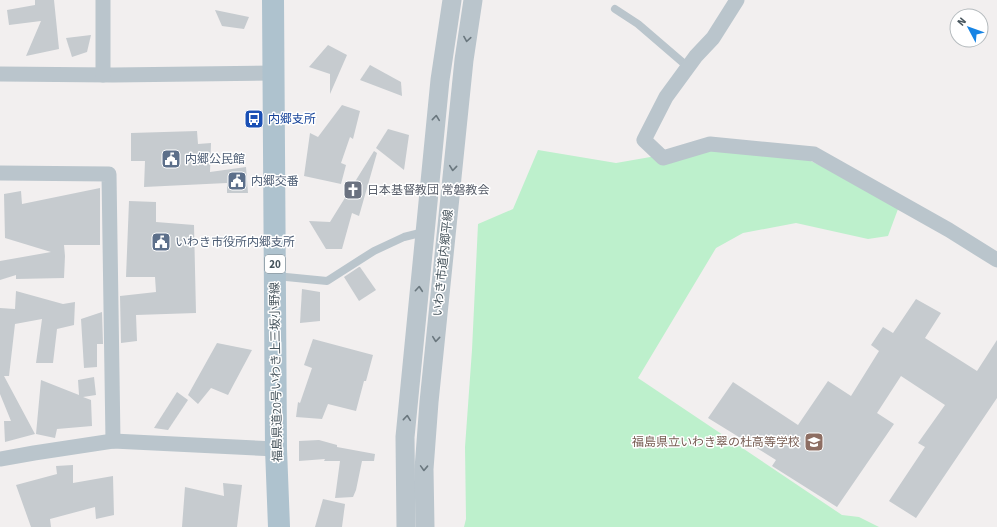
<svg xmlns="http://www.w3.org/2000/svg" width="997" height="527" font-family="'Source Sans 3','Noto Sans JP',sans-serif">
<rect width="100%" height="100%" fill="#f2efef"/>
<path fill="#bdf0cc" d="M702,148L800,156L875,191L898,209L888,236L868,239L796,223L743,233L716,248L638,378L842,515L859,517L879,527H464L466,519L465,447L472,350L478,224L513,209L538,150L616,163Z"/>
<g fill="#c6cbcf">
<path d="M35,0H54L59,49L26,56L41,21L9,25L7,10L35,5Z"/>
<path d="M215,10L249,17L244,29L222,26Z"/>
<path d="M91,35L87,52L72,57L66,38Z"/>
<path d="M328,45L347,55L330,94V74L309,67Z"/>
<path d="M370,65L401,82L402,96L360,80Z"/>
<path d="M342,105L360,111L353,139L350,137L341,163L346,165L341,184L304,176L310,133L318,137Z"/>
<path d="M388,129L409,135L404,170L376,148Z"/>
<path d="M197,131L198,144L211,143L210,172L246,167L248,193H227V183L144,187L145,161H131V133Z"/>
<path d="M374,151L377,153L359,216L352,213L342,249H326L309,221L330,222Z"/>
<path d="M100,188V245H64L65,256L64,278L16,279V275L0,280V261L51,252L5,238L4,194L21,191L22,204Z"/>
<path d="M129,201L156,202V222L194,225L196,313L136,315L137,341L121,343L120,296L156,292L155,277H126Z"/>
<path d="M359,267H360L376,290L359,301L344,277Z"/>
<path d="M302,289L320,292V321L300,323Z"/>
<path d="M16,291L63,304L75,302L74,325L57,329L53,363H36L42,319L15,324L9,376H4L35,434L5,442L4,421H11L0,394V308L15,309Z"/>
<path d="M916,299L941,313L925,338L977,371L997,340V398L916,518L889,501L925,447L918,443L945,405L901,376L877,413L894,424L837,507L772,466L776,460L708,418L733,382L798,425L828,381L851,396L879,351L871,345L883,327L893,333Z"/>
<path d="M102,312L103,344H97V367L84,368L81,319Z"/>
<path d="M313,339L373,355L366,381H364L356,411L328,404L322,419L296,417L298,402L300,403L312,368L304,365Z"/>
<path d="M217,343L252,350L228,395L211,388L198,404L188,395Z"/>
<path d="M94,377L96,395L83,397L91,400L92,426L57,429L55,438L36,434L41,380L79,395L78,380Z"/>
<path d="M177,392L188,400L168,430L154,428Z"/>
<path d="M319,440L337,445V447L375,454L374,461H362L356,490L353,497L335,498L340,461H324L325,459L299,461V441Z"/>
<path d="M73,465V483L113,476L114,515L96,519L95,507L50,519L51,527H31L16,485L57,474L56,466Z"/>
<path d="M223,483L242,485L237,527H182L185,487L224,496Z"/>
<path d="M323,499L345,504L342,527H315Z"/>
</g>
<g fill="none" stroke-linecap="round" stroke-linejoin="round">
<g stroke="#bac5cc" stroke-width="8">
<path d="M615,9L638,24L688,67"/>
<path d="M276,276L327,281L374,251L404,237L424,232"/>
</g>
<g stroke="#bac5cc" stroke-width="15">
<path d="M737,0L713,38L696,56L666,97L644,140L663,158L710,144L814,154L949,230L997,260"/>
<path d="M0,74L113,75L273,73"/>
<path d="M103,75V0"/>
<path d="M0,173L109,174L113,441"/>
<path d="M0,459L34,453L113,441L276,449"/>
</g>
<g stroke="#bac5cc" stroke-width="19">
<path d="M406,527L405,437L440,80L452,0"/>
<path d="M425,527L424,469L429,402L464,60L473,0"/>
</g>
<path stroke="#aec2ce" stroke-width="22" d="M273,0L276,449L279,527"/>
</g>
<defs><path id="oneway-chevron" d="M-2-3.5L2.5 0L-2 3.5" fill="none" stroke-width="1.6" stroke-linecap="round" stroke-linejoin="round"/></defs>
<g stroke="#6a777e">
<use href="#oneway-chevron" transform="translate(467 39) rotate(99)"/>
<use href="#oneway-chevron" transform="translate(436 118) rotate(-84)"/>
<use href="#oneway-chevron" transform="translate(453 168) rotate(96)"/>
<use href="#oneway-chevron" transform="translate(419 289) rotate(-85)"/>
<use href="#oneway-chevron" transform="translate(436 339) rotate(96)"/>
<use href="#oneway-chevron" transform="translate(407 418) rotate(-84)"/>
<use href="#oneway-chevron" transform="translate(424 468) rotate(92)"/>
</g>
<defs>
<symbol id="bus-square" viewBox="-11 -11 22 22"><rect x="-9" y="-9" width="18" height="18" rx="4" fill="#1a4fb4" stroke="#fff"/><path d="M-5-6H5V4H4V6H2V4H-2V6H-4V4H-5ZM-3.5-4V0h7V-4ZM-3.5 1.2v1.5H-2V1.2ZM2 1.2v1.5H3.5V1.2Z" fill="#fff"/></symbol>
<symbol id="civic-square" viewBox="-11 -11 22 22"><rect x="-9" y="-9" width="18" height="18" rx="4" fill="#5c6f8a" stroke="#fff"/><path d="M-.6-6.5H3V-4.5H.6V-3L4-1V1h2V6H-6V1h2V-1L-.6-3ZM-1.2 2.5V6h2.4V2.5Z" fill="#fff"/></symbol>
<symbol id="church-square" viewBox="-11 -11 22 22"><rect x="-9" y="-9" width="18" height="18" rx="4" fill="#6b7280" stroke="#fff"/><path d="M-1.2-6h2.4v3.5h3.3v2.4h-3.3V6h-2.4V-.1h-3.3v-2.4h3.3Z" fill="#fff"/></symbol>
<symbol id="school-square" viewBox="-11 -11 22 22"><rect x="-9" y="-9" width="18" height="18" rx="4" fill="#8d6e63" stroke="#fff"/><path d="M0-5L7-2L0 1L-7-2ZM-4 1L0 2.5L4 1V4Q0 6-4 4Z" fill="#fff"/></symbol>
</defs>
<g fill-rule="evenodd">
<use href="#bus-square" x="243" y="108" width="22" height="22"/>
<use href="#civic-square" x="160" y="148" width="22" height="22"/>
<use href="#civic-square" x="226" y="170" width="22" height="22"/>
<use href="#church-square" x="342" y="179" width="22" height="22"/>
<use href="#civic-square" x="150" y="231" width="22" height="22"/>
<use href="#school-square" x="803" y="431" width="22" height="22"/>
</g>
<g text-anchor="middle" stroke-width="3" stroke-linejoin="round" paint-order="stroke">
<rect fill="#fff" stroke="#7e888e" stroke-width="1" x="265" y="255" width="20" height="18" rx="3"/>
<g font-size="11" font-weight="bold" fill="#47555d">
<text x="275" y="268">20</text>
</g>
<g font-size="12" fill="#164399" stroke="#fff" text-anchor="start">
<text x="268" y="123">内郷支所</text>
</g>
<g font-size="12" fill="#4e5e75" stroke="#fff" text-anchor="start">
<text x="185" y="163">内郷公民館</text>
<text x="251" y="185">内郷交番</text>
<text x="175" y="246">いわき市役所内郷支所</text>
</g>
<g font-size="12" fill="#5b616d" stroke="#fff" text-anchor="start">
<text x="367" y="194">日本基督教団 常磐教会</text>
</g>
<g font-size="12" fill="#47555d" stroke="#fff">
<text transform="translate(443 263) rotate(-84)" y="4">いわき市道内郷平線</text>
<text transform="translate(276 372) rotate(-91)" y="4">福島県道20号いわき上三坂小野線</text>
</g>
<g font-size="12" fill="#785e54" stroke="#fff" text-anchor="end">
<text x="800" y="446">福島県立いわき翠の杜高等学校</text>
</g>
</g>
<g transform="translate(969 28) rotate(311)"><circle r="19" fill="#ffffff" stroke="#b5bbbe"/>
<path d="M0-3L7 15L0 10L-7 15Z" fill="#1784e4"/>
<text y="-6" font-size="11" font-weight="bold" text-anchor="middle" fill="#47555d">N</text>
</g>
</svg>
